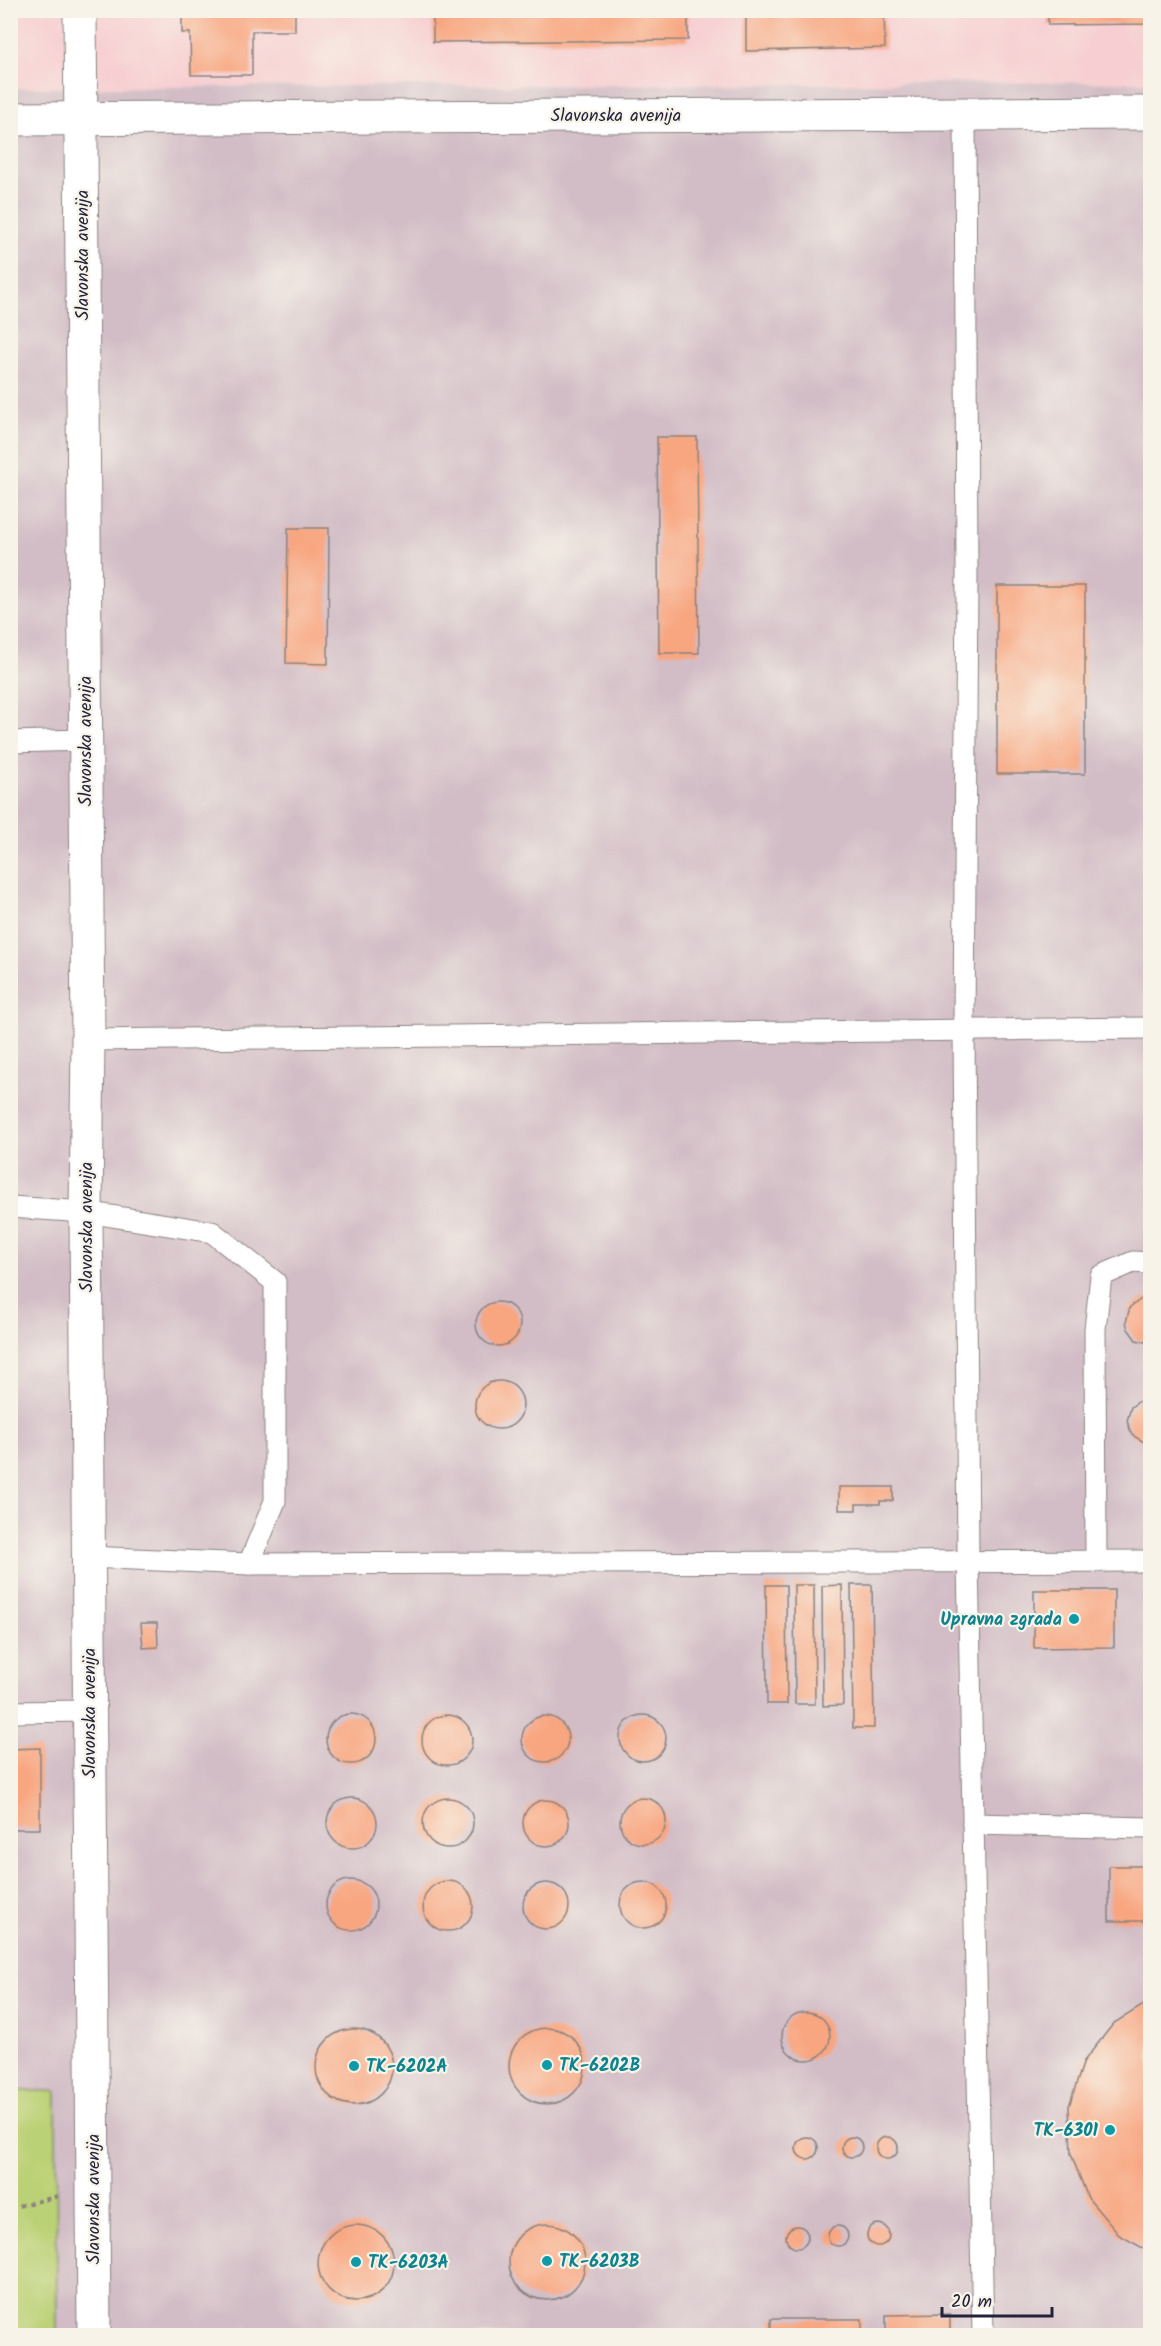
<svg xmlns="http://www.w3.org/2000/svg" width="1161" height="2346" font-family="Kalam,sans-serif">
<rect width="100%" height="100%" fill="#f7f3e8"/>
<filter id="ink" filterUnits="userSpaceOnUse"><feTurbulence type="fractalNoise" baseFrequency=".0167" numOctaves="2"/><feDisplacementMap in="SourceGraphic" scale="12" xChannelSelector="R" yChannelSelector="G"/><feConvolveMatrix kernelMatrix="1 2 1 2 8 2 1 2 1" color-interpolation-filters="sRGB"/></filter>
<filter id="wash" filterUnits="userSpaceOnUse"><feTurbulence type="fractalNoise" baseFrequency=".008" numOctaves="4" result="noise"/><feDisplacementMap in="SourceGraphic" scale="24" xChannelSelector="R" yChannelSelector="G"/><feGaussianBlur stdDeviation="1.35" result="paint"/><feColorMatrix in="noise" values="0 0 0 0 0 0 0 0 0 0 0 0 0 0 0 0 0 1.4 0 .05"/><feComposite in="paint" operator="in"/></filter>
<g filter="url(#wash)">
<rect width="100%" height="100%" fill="#f2e2c6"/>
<path fill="#f7cfd2" d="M10,11H1150V82L11,88Z"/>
<path fill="#d2bdc6" d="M1150,82V2335H57L56,2091H10V88Z"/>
<path fill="#bbd175" stroke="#6e7a58" stroke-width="1.5" d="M10,2091H56L57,2335H11Z"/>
<g id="blocks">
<g fill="#f8a680">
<path d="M182,10H295V31H252V75H191L190,33H182Z"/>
<path d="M433,10H688V40L433,42Z"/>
<path d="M746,10H884L885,48L746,51Z"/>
<path d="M1048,10H1150V24L1048,25Z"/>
<path d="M657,437H697L699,653H659Z"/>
<path d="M288,528H329L328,664L286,663Z"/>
<rect x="997" y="586" width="88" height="188"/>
<path d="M1143,1298H1150V1343L1136,1340L1128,1329L1126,1322L1130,1307Z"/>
<circle cx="498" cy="1324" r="22"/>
<circle cx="499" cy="1405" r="24"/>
<path d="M1144,1398H1150V1443L1144,1442L1132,1435L1127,1421L1131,1407Z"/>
<path d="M839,1487H893V1501H880V1504H856V1510H839Z"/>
<path d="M766,1585H786L787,1704H767Z"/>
<path d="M794,1585H814L815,1704H795Z"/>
<path d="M842,1585L843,1705L823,1706L822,1586Z"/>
<path d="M851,1585H872L874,1728H853Z"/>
<path d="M1034,1590H1114V1647L1034,1648Z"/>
<path d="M141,1623H157L158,1647L143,1648Z"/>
<circle cx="351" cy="1739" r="25"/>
<circle cx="643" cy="1738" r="23"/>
<circle cx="447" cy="1740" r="25"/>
<circle cx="545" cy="1739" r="23"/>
<path d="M40,1748V1829H10V1749Z"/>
<circle cx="448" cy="1823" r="25"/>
<circle cx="643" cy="1821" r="23"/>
<circle cx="352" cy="1823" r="25"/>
<circle cx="546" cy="1823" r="23"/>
<rect x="1109" y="1866" width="41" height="55"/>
<circle cx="351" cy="1905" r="25"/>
<circle cx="448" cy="1906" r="25"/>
<circle cx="643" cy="1905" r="23"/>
<circle cx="546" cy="1906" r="23"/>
<path d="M1150,2001V2252L1119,2235L1088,2198L1071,2154L1069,2106L1084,2061L1114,2023Z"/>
<circle cx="806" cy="2036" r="24"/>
<circle cx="547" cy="2066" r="38"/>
<circle cx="354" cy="2067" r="38"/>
<circle cx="852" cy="2147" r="10"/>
<circle cx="807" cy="2148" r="11"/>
<circle cx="887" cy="2148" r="11"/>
<circle cx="547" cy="2262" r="38"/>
<circle cx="878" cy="2235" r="11"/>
<circle cx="356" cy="2263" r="38"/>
<circle cx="838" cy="2236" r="10"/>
<circle cx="797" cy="2237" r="11"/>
<path d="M950,2314V2336H886V2315Z"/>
<rect x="771" y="2319" width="91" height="17"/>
</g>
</g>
</g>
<g filter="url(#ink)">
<use href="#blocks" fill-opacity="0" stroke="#8a8280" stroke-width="1.5"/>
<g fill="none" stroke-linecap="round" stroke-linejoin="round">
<defs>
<g id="lane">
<path d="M965,114L967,576L964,1030L968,1560L983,2336"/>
<path d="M10,742L85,740"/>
<path d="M88,1040L1150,1028"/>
<path d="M10,1207L86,1212L212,1232L275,1282V1501L249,1564"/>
<path d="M88,1557L249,1564L1150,1561"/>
<path d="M1096,1560L1095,1329L1101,1276L1133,1262L1150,1263"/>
<path d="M10,1712L89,1711"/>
<path d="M973,1824L1150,1828"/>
</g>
<g id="street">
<path d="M80,10L88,1040L86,1212L94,2336"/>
<path d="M10,119L1150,113"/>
</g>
</defs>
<use href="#lane" stroke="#8a8280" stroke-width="23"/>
<use href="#street" stroke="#8a8280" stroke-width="35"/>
<path stroke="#8a8280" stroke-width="4" stroke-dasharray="4.5 4.5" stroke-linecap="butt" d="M10,2208L59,2196"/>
<use href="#lane" stroke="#fff" stroke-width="21"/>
<use href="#street" stroke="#fff" stroke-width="33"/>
</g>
</g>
<g fill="#0f9aa8" stroke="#f7f3e8" stroke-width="2">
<circle cx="1074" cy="1619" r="6"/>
<circle cx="547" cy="2065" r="6"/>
<circle cx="354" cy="2066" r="6"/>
<circle cx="1110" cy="2130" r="6"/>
<circle cx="547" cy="2261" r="6"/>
<circle cx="356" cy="2262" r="6"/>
</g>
<g text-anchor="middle" stroke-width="4.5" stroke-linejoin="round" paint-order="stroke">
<g font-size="18" fill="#22223b" stroke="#f7f3e8">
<text x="616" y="121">Slavonska avenija</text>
<text transform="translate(82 255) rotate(-90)" y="6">Slavonska avenija</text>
<text transform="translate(85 741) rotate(-90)" y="6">Slavonska avenija</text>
<text transform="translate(86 1227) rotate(-90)" y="6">Slavonska avenija</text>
<text transform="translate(89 1713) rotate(-90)" y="6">Slavonska avenija</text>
<text transform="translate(93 2199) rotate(-90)" y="6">Slavonska avenija</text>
</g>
<g font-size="18" font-weight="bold" fill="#0d838f" stroke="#f7f3e8" text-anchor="start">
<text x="1062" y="1625" text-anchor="end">Upravna zgrada</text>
<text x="559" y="2071">TK-6202B</text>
<text x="366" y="2072">TK-6202A</text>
<text x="1098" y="2136" text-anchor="end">TK-6301</text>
<text x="559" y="2267">TK-6203B</text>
<text x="368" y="2268">TK-6203A</text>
</g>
</g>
<rect width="1161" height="2346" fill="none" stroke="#f7f3e8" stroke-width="36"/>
<path d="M942 2307v9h110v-9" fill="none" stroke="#22223b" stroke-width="3"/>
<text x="951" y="2307" font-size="18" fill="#22223b" stroke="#f7f3e8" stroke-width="4.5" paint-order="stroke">20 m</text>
</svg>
